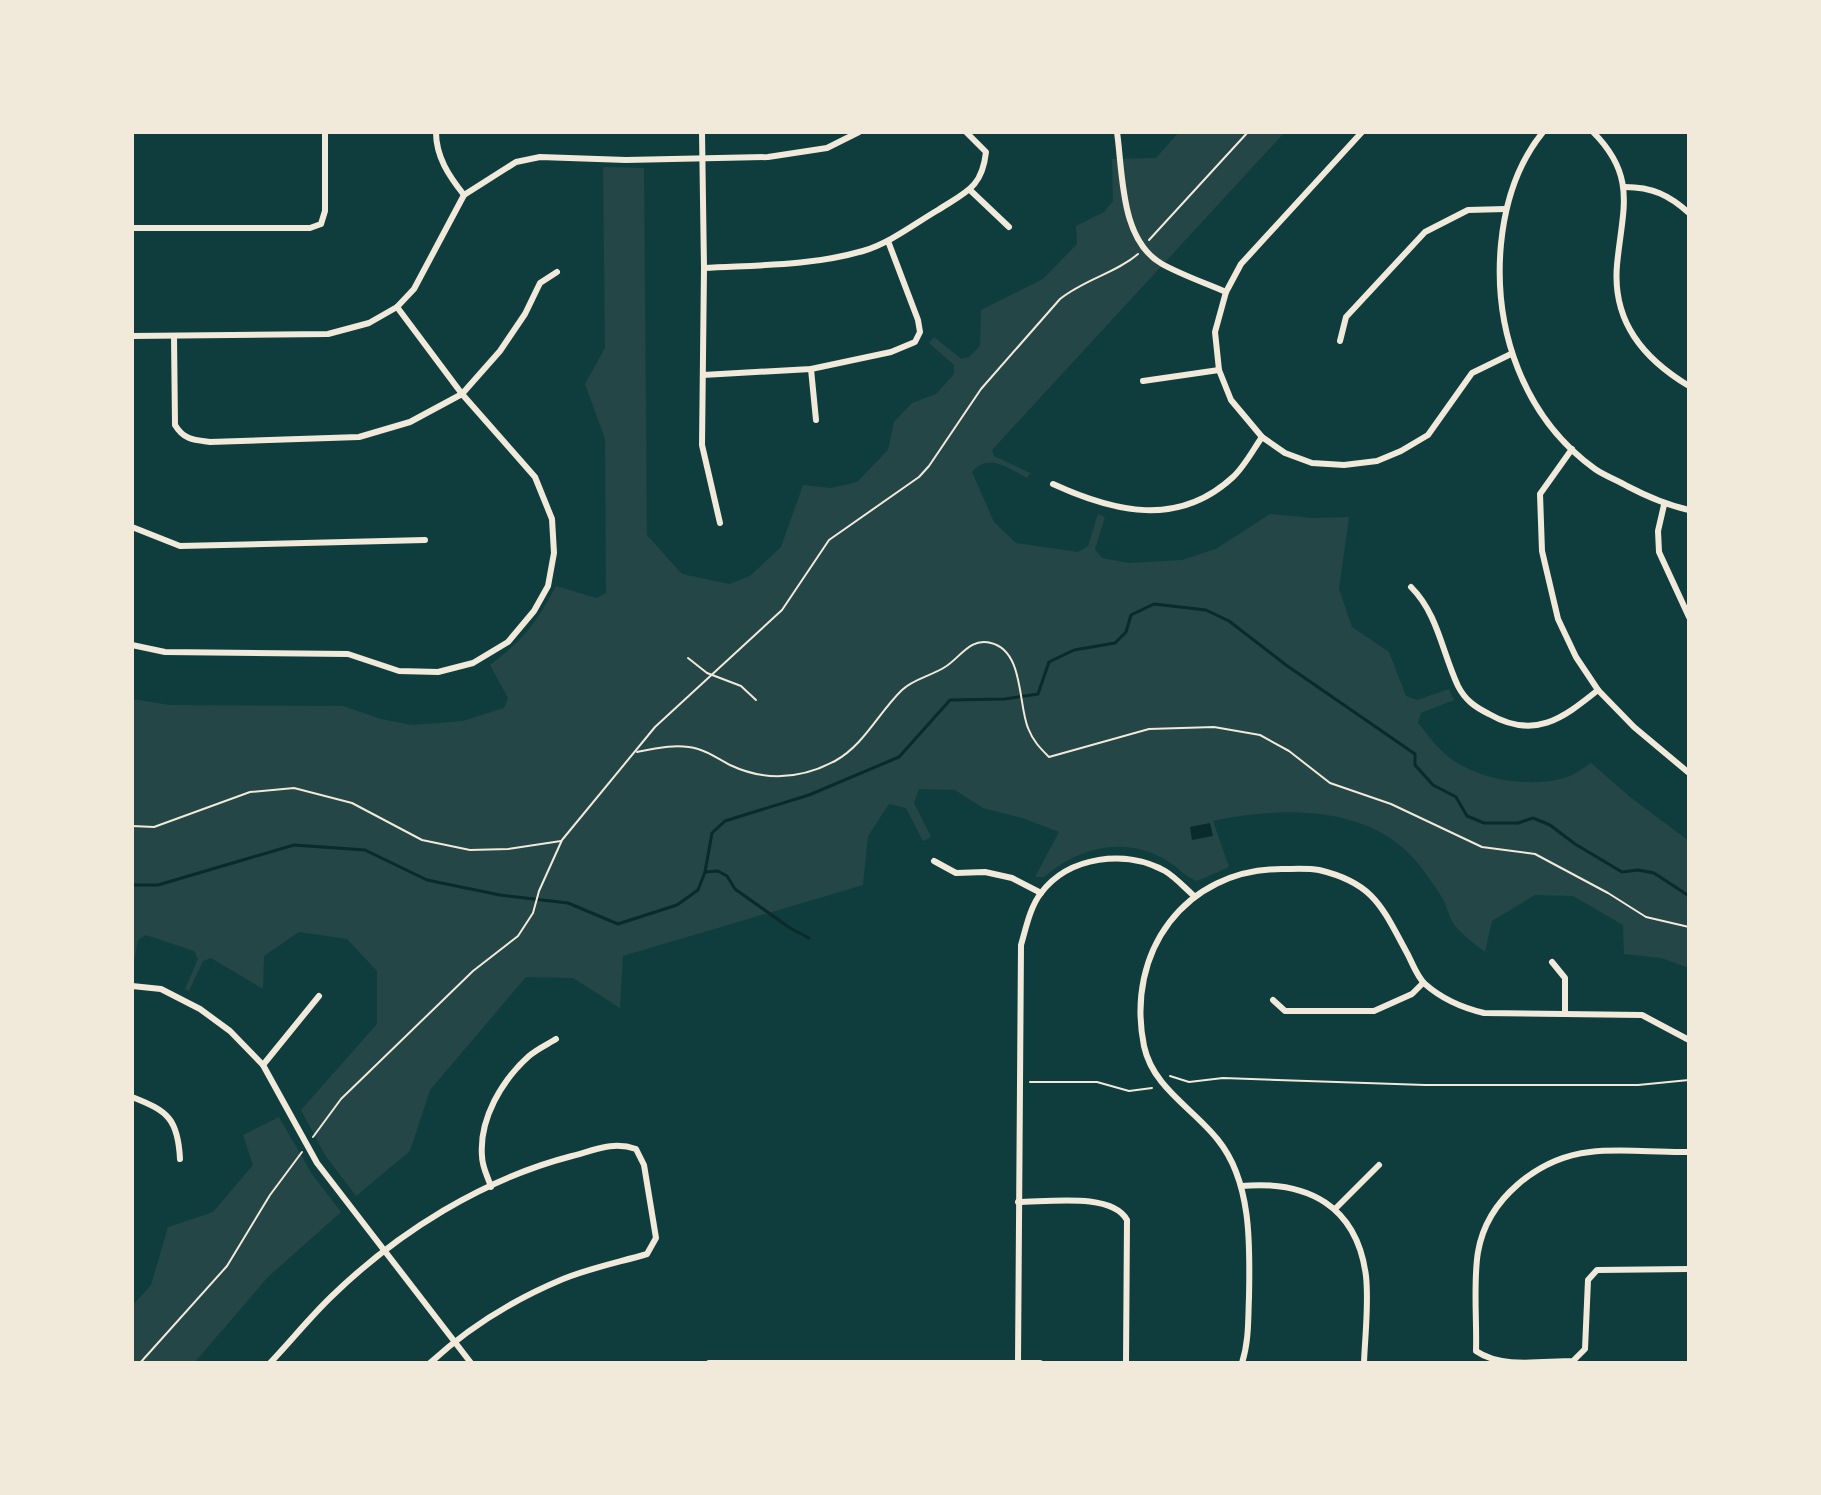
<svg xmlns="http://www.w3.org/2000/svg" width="1821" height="1495" font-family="'PT Serif',serif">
<rect width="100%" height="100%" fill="#0f3d3e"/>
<g fill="#244646">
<path d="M1179,132H1285L992,450L994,456L1030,473L1027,478C1008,468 988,452 972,472L994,522L1016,543L1078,552L1088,546L1098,514L1105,517L1095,549L1102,558L1129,563L1182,560L1216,549L1270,514L1312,518L1349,517L1339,589L1352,627L1389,652L1406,696L1417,700L1449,689L1454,700L1421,713L1418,723C1426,732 1433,743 1442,751C1471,780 1532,790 1570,776C1577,773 1585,767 1591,763L1630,797L1689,841V968L1661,958L1624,954L1623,925L1573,896L1535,895L1492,921L1485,952C1476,945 1465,937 1457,928C1450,921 1448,910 1444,901C1438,890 1430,880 1423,870C1376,804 1284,806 1213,821L1229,867L1197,881C1185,877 1177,866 1166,860C1124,835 1078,848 1044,877H1035L1059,832L1022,818L983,808L955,790L919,789L914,803L931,837L923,841L906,808L889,804L868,836L863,885L623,956L620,1008L573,978L526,977L430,1090L410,1151L356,1196L325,1155L301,1110L377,1024V971L347,939L299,932L264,956L263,989L211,958L203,961L189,991L185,989L198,959L194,951L146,935L138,940L132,972V699L170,705L343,706L381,719L412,725L463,721L504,708L508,698L490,665C524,639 536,624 556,586L596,598L606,593L605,439L585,384L605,348L603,167L644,168L647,535L682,574L729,584L750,576L781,547L803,485L831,488L857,482L888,450L894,422L912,403L936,394L954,374V365L929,343L934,337L961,359L969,357L980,346L981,310L1043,279L1077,244L1076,226L1104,212L1113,201L1112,159L1156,158Z"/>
<path d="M279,1117L312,1174L341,1212L268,1277L194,1363H132V1306L151,1285L168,1227L213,1212L253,1165L243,1135Z"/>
</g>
<path fill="#0a2a2b" d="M1210,823L1213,836L1192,840L1190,827Z"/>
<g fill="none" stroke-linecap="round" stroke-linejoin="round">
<g stroke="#0a2a2b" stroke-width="3">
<path d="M705,872L718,871L727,876L735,889L790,928L809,938"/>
<path d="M132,885H158L294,845L365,850L427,880L500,895L568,903L618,924L677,905L698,890L705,872L712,833L725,821L809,795L899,757L950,700L1005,699L1038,694L1049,662L1074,650L1115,643L1126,632L1131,615L1154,604L1206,610L1229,621L1286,665L1415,754V765L1433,785L1456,797L1467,816L1484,823H1518L1533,818L1550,825L1575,844L1622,872L1638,870L1654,873L1689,896"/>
</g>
<g stroke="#f1e9da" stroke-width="2">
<path d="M1149,240L1248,132"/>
<path d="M688,658L707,673L741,686L756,700"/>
<path d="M637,752C656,748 679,743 698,749C709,752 720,760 730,765C766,782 801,779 835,761C864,745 879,712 902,690C913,679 931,676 945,667C960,658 970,637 991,643C1024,651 1018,704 1028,728C1033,741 1040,748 1049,757L1149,729L1214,727L1260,735L1289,751L1330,783L1391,804L1482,847L1535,854L1608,893L1646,917L1689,927"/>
<path d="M132,826L154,827L250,792L294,788L352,803L422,840L470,850L508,849L561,841"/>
<path d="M1170,1076L1189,1082L1223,1078L1425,1085H1638L1689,1080"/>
<path d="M1030,1082H1097L1129,1091L1152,1088"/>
<path d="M313,1137L341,1099L473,971L518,936L533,913L539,891L562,840L655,727L782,610L829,540L919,477L929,466L981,389L1060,299C1085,279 1116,273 1138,254"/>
<path d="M140,1363L227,1266L270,1195L302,1152"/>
</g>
<g stroke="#f1e9da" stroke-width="6">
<path d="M436,132C436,157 449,176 464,195"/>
<path d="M702,132L704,268L702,445L720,523"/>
<path d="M1117,132C1123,174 1120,240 1162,264C1182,275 1205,283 1226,292"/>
<path d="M1362,132L1241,264L1226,292L1215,332L1219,370L1231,400L1262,437L1285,453L1312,463L1344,465L1377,461L1401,451L1428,435L1472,373L1511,354"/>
<path d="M1543,132C1517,164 1505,203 1501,244C1493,329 1523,417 1595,469C1605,476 1617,480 1627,486C1648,497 1666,505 1689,510"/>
<path d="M1593,132C1638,177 1622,210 1617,265C1612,322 1644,359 1689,386"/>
<path d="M1625,187C1652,187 1669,195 1689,213"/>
<path d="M970,190L1009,227"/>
<path d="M132,228H310L321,224L325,211V132"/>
<path d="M704,268C757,265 812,266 863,251C890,243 914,224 938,210C966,192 982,188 986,152L966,132"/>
<path d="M132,336L328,334L369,323L397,307L414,289L464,195L516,162L540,157L626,160L768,157L827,148L859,132"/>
<path d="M174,336L175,425C184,440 194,440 210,442L359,437L410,422L462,394L500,351L525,314L540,283L557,272"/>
<path d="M1340,341L1346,317L1425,232L1468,210L1505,209"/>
<path d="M811,369L816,420"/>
<path d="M703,375L811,369L891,352L915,342L920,332L918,320L888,241"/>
<path d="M1143,381L1219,370"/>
<path d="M1572,449L1540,494L1542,551L1558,619L1576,657L1598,690L1634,727L1689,773"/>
<path d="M1053,484C1114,512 1178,528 1233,477C1244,467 1253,450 1262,437"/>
<path d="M1664,505L1658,531L1659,552L1689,617"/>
<path d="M132,527L180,546L425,540"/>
<path d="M1411,587C1438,614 1442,652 1458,686C1465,700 1475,707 1489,714C1534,740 1562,719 1598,690"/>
<path d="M132,645L165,652L348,654L399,671L438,672L473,663L508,642L534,611L548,586L554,553L552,519L535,477L462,394L397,307"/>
<path d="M934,861L956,873L985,872L1012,878L1041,893"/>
<path d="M1552,962L1565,978V1013"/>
<path d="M132,986L161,989L200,1009L230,1031L263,1065L317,1163L471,1363"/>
<path d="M1273,1000L1285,1011H1374L1412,994L1423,983"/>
<path d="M263,1065L319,996"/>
<path d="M132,1097C168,1111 178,1119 180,1159"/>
<path d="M1689,1152C1657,1153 1622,1148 1590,1152C1538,1158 1487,1199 1478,1252C1473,1281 1477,1321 1476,1351C1502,1369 1542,1361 1573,1361L1585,1349L1588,1280L1597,1270L1689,1269"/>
<path d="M1241,1186C1308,1180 1357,1206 1366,1276C1369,1304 1365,1335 1364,1363"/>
<path d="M491,1187C488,1177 482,1167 482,1156C479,1119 502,1080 529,1056C537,1049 548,1044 556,1039"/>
<path d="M1018,1202C1047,1202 1112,1192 1127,1220L1126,1363"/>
<path d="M1336,1208L1379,1165"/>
<path d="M270,1363C291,1341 310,1317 332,1296C398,1232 483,1179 572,1156C595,1150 613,1141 636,1149L644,1165L656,1238L647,1254C620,1262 590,1268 563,1279C515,1299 468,1328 430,1363"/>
<path d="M709,1363H1040"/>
<path d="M1018,1363L1021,945C1026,928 1030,907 1041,893C1069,856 1126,849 1165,871C1175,877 1184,887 1193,895"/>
<path d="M1242,1363C1249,1341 1248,1320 1249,1297C1250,1247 1252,1182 1218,1140C1193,1108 1153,1088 1144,1046C1125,952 1185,869 1282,869C1294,869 1308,868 1319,870C1374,883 1382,907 1407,953C1412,962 1417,977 1425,984C1442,999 1463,1008 1484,1013L1642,1015L1689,1040"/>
</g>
</g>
<rect width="1821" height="1495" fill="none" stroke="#f1e9da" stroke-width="268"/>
</svg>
